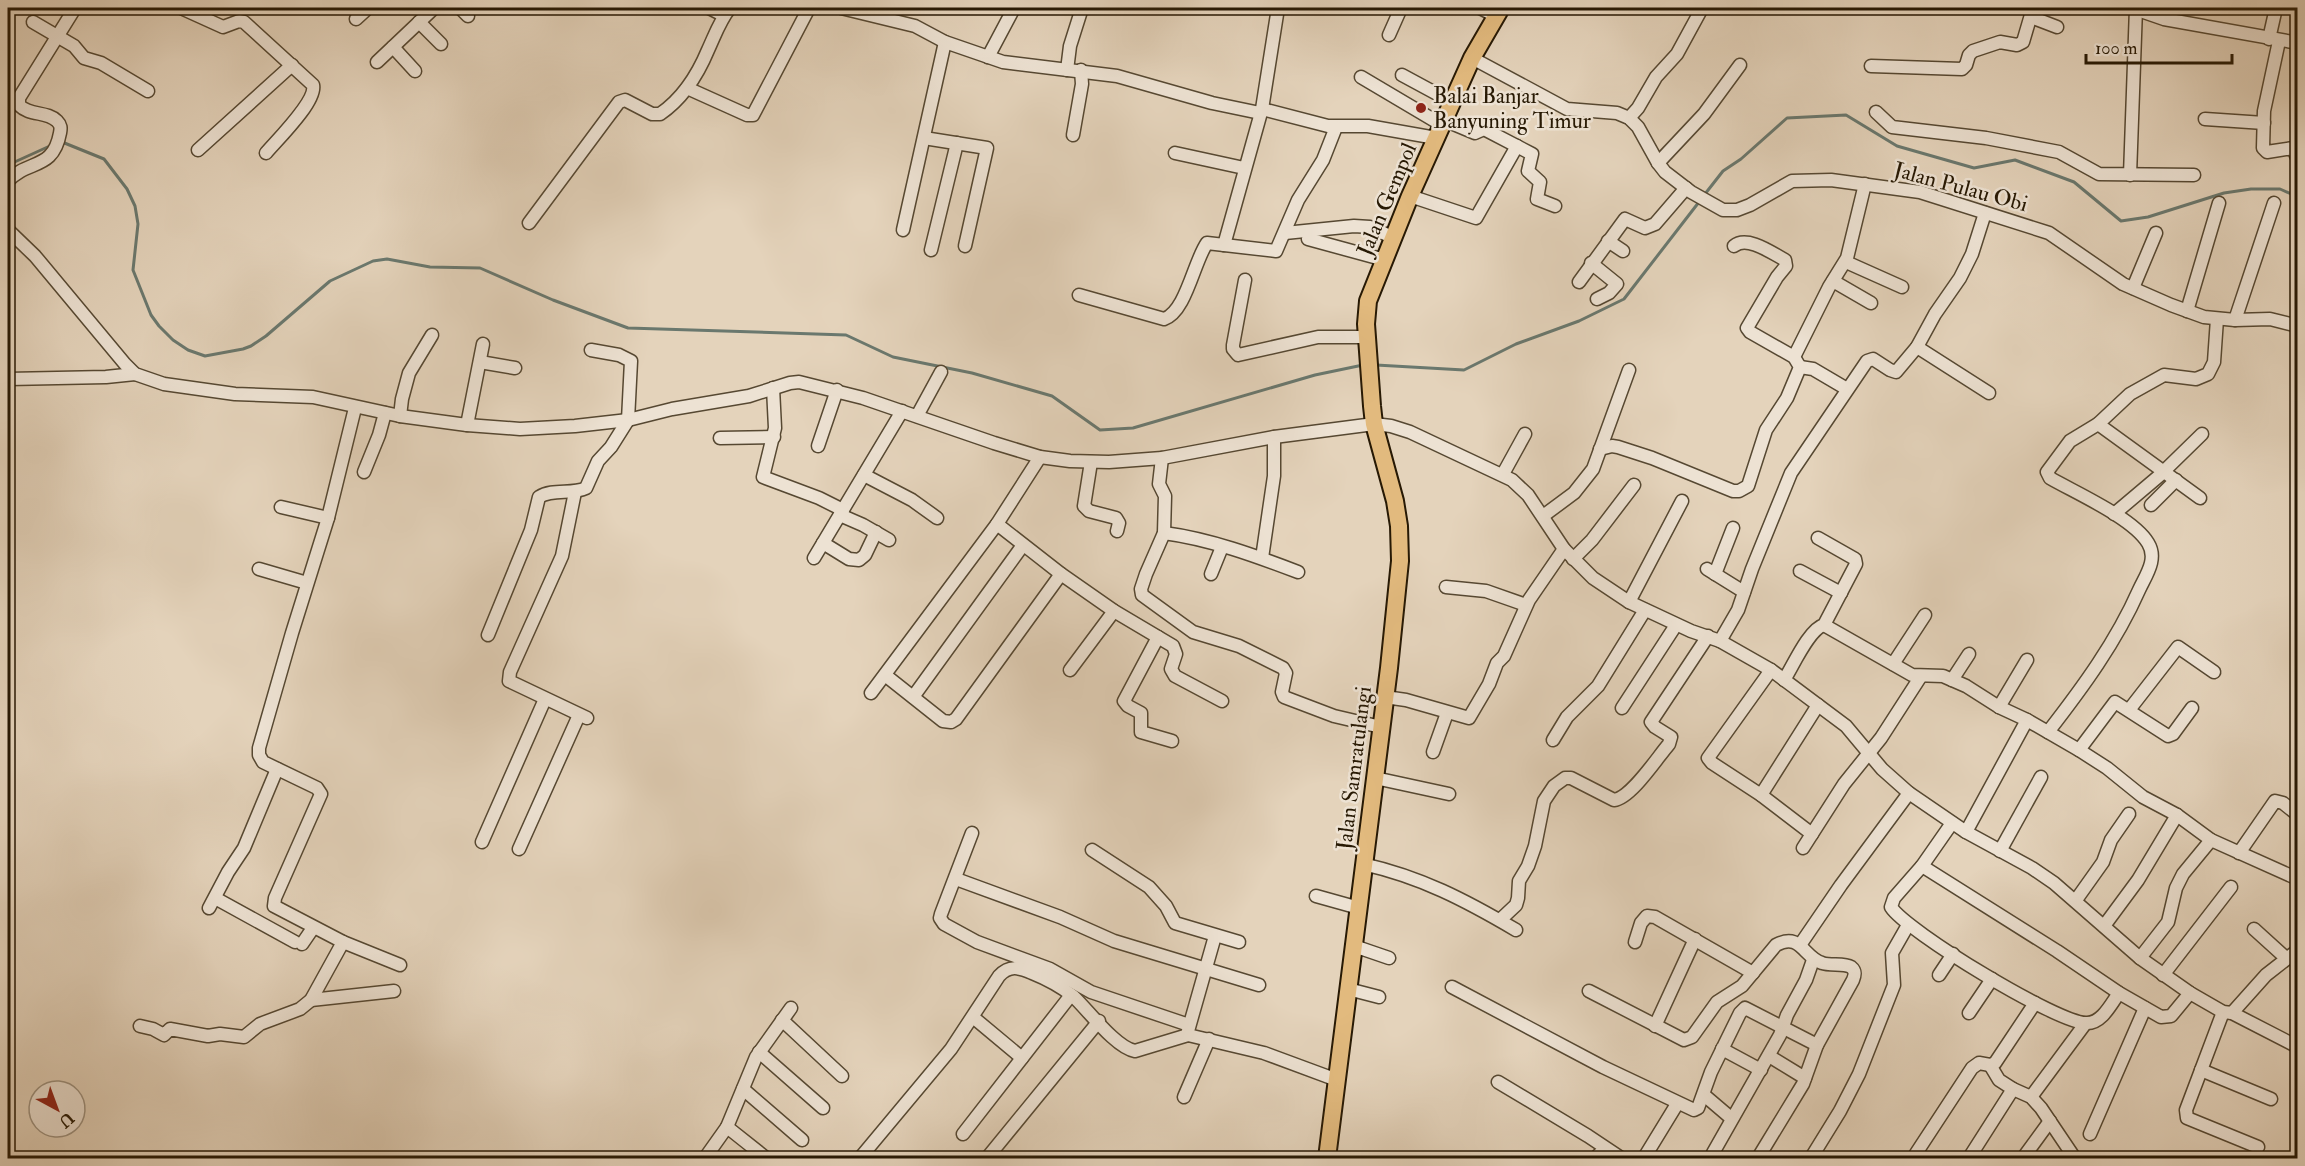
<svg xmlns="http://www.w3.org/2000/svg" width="2305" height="1166" font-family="'IM FELL Double Pica',serif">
<rect width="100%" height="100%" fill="#e4d3bb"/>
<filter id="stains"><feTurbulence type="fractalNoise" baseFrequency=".00333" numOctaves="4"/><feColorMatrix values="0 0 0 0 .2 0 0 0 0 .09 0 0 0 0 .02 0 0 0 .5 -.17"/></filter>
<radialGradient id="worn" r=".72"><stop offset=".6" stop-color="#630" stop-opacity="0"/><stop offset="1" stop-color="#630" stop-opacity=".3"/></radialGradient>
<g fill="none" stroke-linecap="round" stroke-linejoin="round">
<g stroke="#6a786e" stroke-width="3">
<path d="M62,142L104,159L127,189L135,206L138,224L133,270L151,315L159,326L173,340L188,350L205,356L243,349L251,346L266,336L330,281L373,261L387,259L430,267L480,268L553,300L628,328L846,335L893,357L972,373L1052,396L1100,430L1133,428L1315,375L1363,365"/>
<path d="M8,165L52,145"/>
<path d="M1705,194L1723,171L1741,159L1787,118L1846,115L1897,146L1974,168L2015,160L2074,182L2121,221L2148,217L2224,193L2251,189H2280L2298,197"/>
<path d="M1376,365L1464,370L1516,344L1579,321L1624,299L1699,202"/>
</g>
<defs>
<g id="minor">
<path d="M181,8L223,27L239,21L244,22L313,85C317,101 277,140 266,153"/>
<path d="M460,8L468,16"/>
<path d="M709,8L723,15"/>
<path d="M841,8L915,26L945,42L1003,62L1117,76L1212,103L1260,113"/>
<path d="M1480,8L1496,16"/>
<path d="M2132,8L2164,19L2298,43"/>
<path d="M2031,17L2057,27"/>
<path d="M356,19L368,8"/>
<path d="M33,22L74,46L84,58L101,63L148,91"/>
<path d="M419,22L441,44"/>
<path d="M1389,35L1401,8"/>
<path d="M2269,39L2276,8"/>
<path d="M2279,41L2264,111L2263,148L2267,152L2293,148L2298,160"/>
<path d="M393,47L415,71"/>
<path d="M988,57L1014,8"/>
<path d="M1472,58L1567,109L1617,113L1629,118L1638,127L1658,163L1665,172L1691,192L1723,210H1737L1750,205L1792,181L1831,180L1920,192L2049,233L2123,284L2171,305L2204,317L2235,320L2270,319L2298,326"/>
<path d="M377,62L434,8"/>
<path d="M1871,66L1962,69L1966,65L1969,55L1973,51L2000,42L2017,45L2023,42L2033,8"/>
<path d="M1067,70L1070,46L1082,8"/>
<path d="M1402,75L1452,102"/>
<path d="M1361,77L1442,125"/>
<path d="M687,88L747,115H753L809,8"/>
<path d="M1262,109L1328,126H1368L1436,138"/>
<path d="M1876,112L1892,127L1986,138L2059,152L2099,174L2194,175"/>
<path d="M1629,118L1638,108L1656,77L1677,54L1701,10"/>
<path d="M2205,119L2264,123"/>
<path d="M1444,120L1475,133L1484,129L1532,154L1528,171L1540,182L1537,199L1555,206"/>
<path d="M1073,135L1082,84L1081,70"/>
<path d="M924,138L987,148L965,246"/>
<path d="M198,150L292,65"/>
<path d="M1175,153L1244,168"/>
<path d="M1658,163L1704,114L1740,65"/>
<path d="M2130,175L2136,8"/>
<path d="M8,181C28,159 53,171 60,133C61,128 61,125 57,121C47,111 29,116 19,105V98L75,8"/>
<path d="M1410,196L1476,218L1517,146"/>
<path d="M529,223L619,102L625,100L652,114H660C682,99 698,74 708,50C715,35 720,20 730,8"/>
<path d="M8,230L35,256L125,364L135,374L164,384L235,394L313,397L400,416L467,425L520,429L575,426L628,420L672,409L749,396L790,383L799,382L863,398L994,443L1040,457L1070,461L1109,462L1162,458L1274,437L1374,424L1391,426L1410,432L1512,480L1528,495L1564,549L1593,578L1629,602L1691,631L1720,641L1771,670L1846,726L1882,769L1909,793L1966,832L2032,868L2054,883L2140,958L2190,993L2223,1012L2232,1013L2298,1047"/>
<path d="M903,230L945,42"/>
<path d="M1285,233L1354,226L1370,227L1394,238"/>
<path d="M1308,239L1385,260"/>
<path d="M1608,241L1623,251"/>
<path d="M1224,245L1262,109L1278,8"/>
<path d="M931,250L957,143"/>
<path d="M1846,262L1902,287"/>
<path d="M1591,263L1617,284L1609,293L1597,299"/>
<path d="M1245,280L1233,345V349L1238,355L1318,337H1367"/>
<path d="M1833,281L1871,303"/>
<path d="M1579,282L1625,219L1645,228L1655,224L1686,188"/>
<path d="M2133,288L2156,233"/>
<path d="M1079,295L1164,319C1186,312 1194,261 1207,243L1276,251L1298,200L1323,160L1336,127"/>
<path d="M2187,311L2219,203"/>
<path d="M2235,320L2274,203"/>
<path d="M1917,347L1989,393"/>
<path d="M1794,357L1829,287L1847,258L1865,184"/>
<path d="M480,362L515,368"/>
<path d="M1800,367L1813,369L1847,389"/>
<path d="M8,379L106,377L135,374"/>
<path d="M773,388L775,428L763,477L819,498L843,510"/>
<path d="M355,408L328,518L292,633L259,748V755L263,762L317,788L321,794L275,898L274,906L343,942L400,965"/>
<path d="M400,416L402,399L409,373L432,335"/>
<path d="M917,416L941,372"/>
<path d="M2098,424L2200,498"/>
<path d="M467,425L483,344"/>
<path d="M720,438L774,437"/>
<path d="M818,446L837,390"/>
<path d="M1600,449L1612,446L1618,447L1652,458L1733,491H1739L1748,486L1766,430L1787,398L1800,367L1794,357L1750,332L1747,328L1777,277L1786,266L1785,260C1772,253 1747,235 1734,246"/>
<path d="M1162,458L1159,484L1165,496L1164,533L1146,574L1141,589L1142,595L1193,632L1239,646L1283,668L1286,673L1282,692L1284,697L1334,716L1381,727"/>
<path d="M1091,462L1084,506L1089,511L1116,518L1119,523L1117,531"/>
<path d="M364,472L379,435L385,413"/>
<path d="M1503,474L1525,434"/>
<path d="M864,475L912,500L937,518"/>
<path d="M575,492L562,556L510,672L509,681L587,718"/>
<path d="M2151,505L2176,480"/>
<path d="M281,507L328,518"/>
<path d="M2114,514L2159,476L2202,434"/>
<path d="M840,515L863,525L889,540"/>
<path d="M1543,516L1574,493L1593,469L1629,370"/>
<path d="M997,524L1061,574L1114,611L1173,646L1176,654L1171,669L1175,676L1222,701"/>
<path d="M1164,533C1210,539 1256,556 1298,572"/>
<path d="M823,543L849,559L859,560L865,555L876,532"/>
<path d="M814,558L902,411"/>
<path d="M1262,558L1274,476V437"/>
<path d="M1573,559L1592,540L1634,485"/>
<path d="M259,569L307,583"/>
<path d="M1707,569L1744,592"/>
<path d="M1800,571L1841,593"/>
<path d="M1211,574L1222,547"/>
<path d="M1715,574L1733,528"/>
<path d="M1446,587L1486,591L1526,605"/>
<path d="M1629,602L1682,501"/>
<path d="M1824,625L1912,675L1943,676L1966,686L1999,707L2027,720L2079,750L2107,768L2143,797L2177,815L2211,840L2298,879"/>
<path d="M488,635L531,530L539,497C553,488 572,495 586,488L598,461L611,447L628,420L631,361L619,355L591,350"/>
<path d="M1158,637L1124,701L1128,706L1141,713V732L1172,741"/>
<path d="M1720,641L1738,610L1752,569L1791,473L1867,361L1873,359L1890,370L1896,372L1917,347L1935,314L1960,278L1972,254L1985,213"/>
<path d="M1893,664L1925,615"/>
<path d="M1070,670L1114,611"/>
<path d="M1771,670L1708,758L1712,763L1761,795L1812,834"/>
<path d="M885,675L943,721L951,722L956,719L1061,574"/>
<path d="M1784,680C1793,666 1809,629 1824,625L1856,564L1855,559L1818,538"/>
<path d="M1952,680L1969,654"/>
<path d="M871,693L997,524L1040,457"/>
<path d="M913,697L1023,545"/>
<path d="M1385,697L1406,700L1469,718L1489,684L1497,663L1504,656L1529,600L1564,549"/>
<path d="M1999,707L2027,660"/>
<path d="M1622,708L1676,625"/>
<path d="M2129,710L2178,647L2214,672"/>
<path d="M2048,732C2083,687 2116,642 2139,590C2146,575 2158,559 2148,543C2133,518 2076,493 2050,478L2047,472L2070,441L2098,424L2130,394L2164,375L2196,379L2208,374L2214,362L2217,319"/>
<path d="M1553,740L1567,717L1598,686L1645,610"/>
<path d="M2079,750L2115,702L2168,736L2173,734L2192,708"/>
<path d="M1433,752L1447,713"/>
<path d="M1375,778L1449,794"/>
<path d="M1761,795L1818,705"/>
<path d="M1952,823L1922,866L1894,898L1891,907C1906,931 2060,1025 2087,1023C2102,1023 2111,1004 2119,993"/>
<path d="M1966,832L2027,720"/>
<path d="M972,833L941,914L940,918L944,924L977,942L1050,969L1091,992L1189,1025"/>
<path d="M482,842L545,699"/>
<path d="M1803,848L1844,784L1881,738L1921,676"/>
<path d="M519,849L579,715"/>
<path d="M1092,850L1149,887L1166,906L1175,923L1239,942"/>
<path d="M2000,851L2041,777"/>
<path d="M2239,853L2275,801L2283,803L2298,815"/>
<path d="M1363,864C1421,877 1465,900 1516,930"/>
<path d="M1922,866L2057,951L2119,993L2161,1017L2171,1016L2190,993"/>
<path d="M956,879L1060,917L1114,941L1259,985"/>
<path d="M1316,896L1359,908"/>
<path d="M215,898L295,942"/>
<path d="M2076,900L2103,862L2111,840L2129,814"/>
<path d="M209,908L228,872L244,848L277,769"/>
<path d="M1500,920L1516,905L1518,898L1519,881L1528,866L1535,846L1544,801L1554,786L1565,778H1571L1614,800C1631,798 1657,758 1669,744L1671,737L1655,727L1651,722L1708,636"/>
<path d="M2104,926L2138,880L2177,815"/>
<path d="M2254,929L2286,958"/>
<path d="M1635,942L1641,923L1647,916L1655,917L1753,973"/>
<path d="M302,944L313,928"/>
<path d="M1800,945L1841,885L1909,793"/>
<path d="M1354,946L1389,958"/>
<path d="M2140,958L2168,922L2176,888L2183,874L2211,840"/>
<path d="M1939,975L1953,954"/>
<path d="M2163,975L2231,887"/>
<path d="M1452,987L1603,1067L1694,1110L1698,1108L1711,1072L1740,1013L1745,1008L1817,1045"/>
<path d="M1348,989L1379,997"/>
<path d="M1589,991L1684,1040L1692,1037L1717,1002L1742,986L1776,945C1801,932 1803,957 1822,963C1830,966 1844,963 1851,967C1856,971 1855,975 1853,980L1817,1045L1803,1084L1758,1158"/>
<path d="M311,1000L394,991"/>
<path d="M2223,1012L2186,1110L2187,1118L2258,1147"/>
<path d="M1969,1013L1992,979"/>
<path d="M2232,1013L2266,975L2298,950"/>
<path d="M974,1018L1022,1058"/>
<path d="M782,1020L842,1076"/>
<path d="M140,1026L153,1029L164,1035L170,1029L208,1036L220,1034L244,1037L260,1024L300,1009L311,1000L343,942"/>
<path d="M1655,1026L1695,939"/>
<path d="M1188,1031L1215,936"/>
<path d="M1722,1049L1761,1070"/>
<path d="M759,1052L823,1108"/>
<path d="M1769,1056L1805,1078"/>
<path d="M1990,1065L1999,1080L2013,1089L2031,1097L2041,1108L2074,1157"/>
<path d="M2201,1070L2271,1099"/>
<path d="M1498,1082L1588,1136L1621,1158"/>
<path d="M743,1089L802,1140"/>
<path d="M1704,1095L1731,1118"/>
<path d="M1184,1097L1209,1039"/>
<path d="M2031,1097L2085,1024"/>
<path d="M727,1127L766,1158"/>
<path d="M963,1134L1071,995"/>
<path d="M2090,1134L2145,1008"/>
<path d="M705,1158L727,1127L756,1057L791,1008"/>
<path d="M860,1158L951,1049L999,976C1009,965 1019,967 1032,973C1047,979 1060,986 1073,996C1088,1010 1116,1048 1135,1051L1188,1035L1264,1053L1337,1080"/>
<path d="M987,1158L1099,1021"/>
<path d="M1595,1158L1605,1149"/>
<path d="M1644,1158L1677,1104"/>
<path d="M1715,1158L1713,1153L1780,1035L1787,1015L1806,980L1813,960"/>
<path d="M1811,1158L1840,1111L1859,1074L1894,985L1892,953L1908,925"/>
<path d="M1913,1158L1972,1068L1979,1063L1990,1065L1995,1063L2035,1003"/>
<path d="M1969,1158L2013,1089"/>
<path d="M2023,1158L2050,1121"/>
</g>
<path id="major" d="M1327,1158L1389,668L1400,561L1399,526L1395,501L1374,424L1372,406L1366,324L1368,301L1410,196L1472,58L1501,8"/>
</defs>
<use href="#minor" stroke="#564832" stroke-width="15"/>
<use href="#major" stroke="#271904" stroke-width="20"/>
<use href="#minor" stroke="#ede2d3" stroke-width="12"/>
<use href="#major" stroke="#e2ba7e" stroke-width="16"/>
</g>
<circle fill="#8f2418" stroke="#ede2d3" stroke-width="2" cx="1421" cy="108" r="6"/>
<g text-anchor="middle" stroke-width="5" stroke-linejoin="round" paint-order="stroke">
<g font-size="22" fill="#271904" stroke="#ede2d3" text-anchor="start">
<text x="1433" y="103">Balai Banjar<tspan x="1433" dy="25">Banyuning Timur</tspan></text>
</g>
<g font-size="22" fill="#271904" stroke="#ede2d3">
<text transform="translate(1961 186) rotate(15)" y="8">Jalan Pulau Obi</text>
<text transform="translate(1386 199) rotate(-67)" y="8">Jalan Gempol</text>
<text transform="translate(1353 768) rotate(-83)" y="8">Jalan Samratulangi</text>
</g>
</g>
<rect width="2305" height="1166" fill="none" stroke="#e4d3bb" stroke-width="30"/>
<rect x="9" y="9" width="2287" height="1148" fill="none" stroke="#271904" stroke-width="3"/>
<rect x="15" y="15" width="2275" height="1136" fill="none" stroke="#271904" stroke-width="1.5"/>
<g transform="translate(57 1109) rotate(139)"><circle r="28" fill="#ede2d3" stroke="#9e9280" stroke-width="1.5"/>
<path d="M0-4.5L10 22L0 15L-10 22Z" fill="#8f2418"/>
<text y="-9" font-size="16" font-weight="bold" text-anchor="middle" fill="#271904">U</text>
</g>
<path d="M2086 54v9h146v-9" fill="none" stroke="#271904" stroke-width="3"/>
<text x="2095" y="54" font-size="18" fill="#271904" stroke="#ede2d3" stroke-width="4.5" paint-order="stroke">100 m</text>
<rect width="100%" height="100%" filter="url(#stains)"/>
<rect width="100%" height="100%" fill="url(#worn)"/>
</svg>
